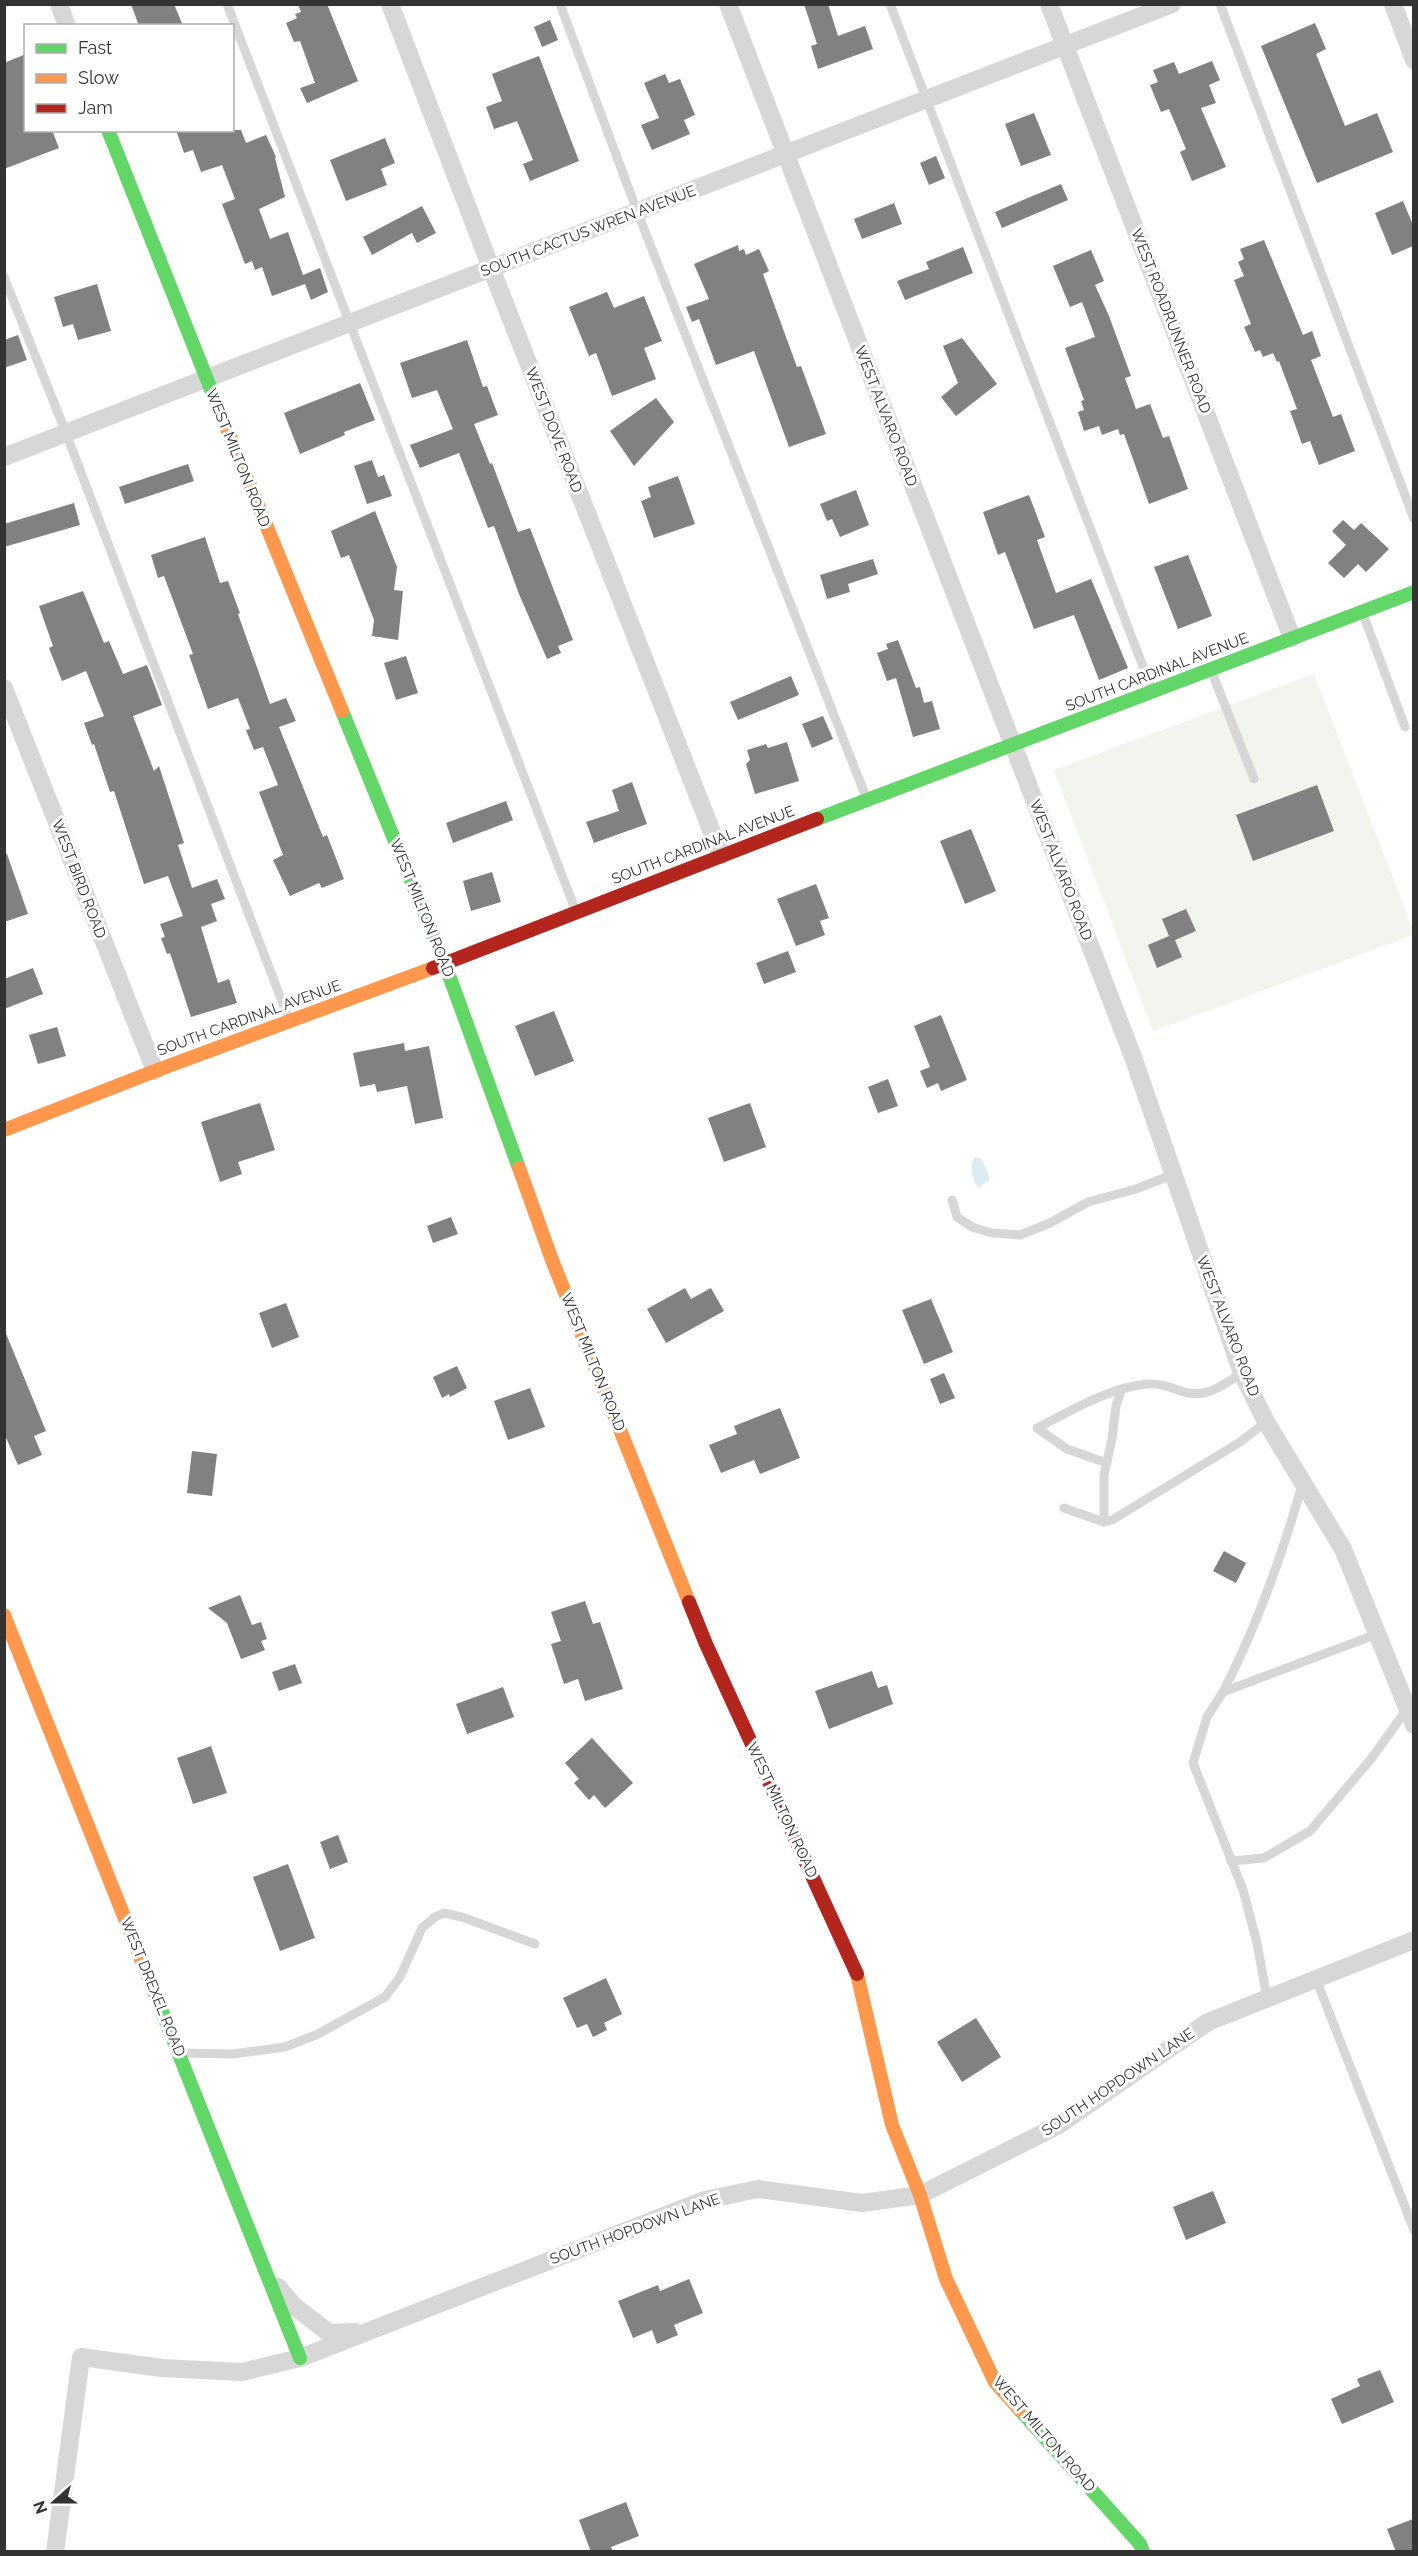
<svg xmlns="http://www.w3.org/2000/svg" width="1418" height="2556" font-family="Raleway,sans-serif">
<rect width="100%" height="100%" fill="#fff"/>
<path fill="#f1f5ed" d="M1314,674L1413,930V935L1153,1031L1054,770Z"/>
<path fill="#ddebf3" d="M975,1157L982,1159L990,1179L979,1188C972,1183 969,1164 975,1157Z"/>
<g fill="#818181">
<path d="M131,4H174L183,26H139Z"/>
<path d="M298,4H327L358,81L307,103L300,88L315,83L300,41L294,42L286,23L297,18L295,14L301,12Z"/>
<path d="M804,4H828L838,36L865,26L873,49L818,69L811,46L817,44Z"/>
<path d="M550,20L558,40L542,47L534,27Z"/>
<path d="M1315,23L1326,49L1316,54L1345,126L1377,113L1393,152L1317,183L1261,46Z"/>
<path d="M26,54V130H52L59,148L4,169V63Z"/>
<path d="M539,56L579,161L530,181L523,164L533,160L517,121L494,129L486,107L502,101L492,74Z"/>
<path d="M1212,61L1220,80L1209,85L1216,103L1201,108L1226,167L1192,181L1180,152L1186,149L1169,109L1161,112L1150,85L1158,82L1153,70L1174,62L1179,74Z"/>
<path d="M665,74L669,83L680,79L695,115L684,120L690,134L652,150L641,125L659,118L644,83Z"/>
<path d="M1034,113L1051,155L1021,166L1005,124Z"/>
<path d="M176,130H241L246,143L266,135L276,157L275,158L285,197L259,209L270,239L288,232L303,275L320,268L328,292L311,300L305,284L272,296L262,267L255,270L252,261L245,264L222,204L235,199L222,165L201,172L193,150L184,153Z"/>
<path d="M385,138L395,163L381,169L387,185L346,201L330,160Z"/>
<path d="M936,156L945,178L929,185L920,163Z"/>
<path d="M1061,184L1068,200L1002,228L995,212Z"/>
<path d="M1403,201L1413,225V246L1392,255L1375,213Z"/>
<path d="M894,203L902,224L862,239L854,219Z"/>
<path d="M422,206L436,233L417,243L412,233L372,255L363,237Z"/>
<path d="M1264,240L1303,335L1312,331L1321,356L1311,360L1333,417L1341,414L1355,451L1319,465L1310,441L1302,444L1290,411L1297,409L1279,361L1277,362L1273,353L1263,357L1260,350L1255,352L1244,327L1251,324L1234,280L1244,276L1238,262L1244,259L1240,249Z"/>
<path d="M738,245L739,251L744,249L746,255L759,249L769,271L763,274L797,367L801,366L826,434L789,447L754,351L716,365L699,319L692,322L686,307L709,299L694,264Z"/>
<path d="M963,247L973,273L905,300L897,281L929,269L926,262Z"/>
<path d="M1091,250L1104,281L1095,285L1109,316L1131,376L1125,378L1136,409L1150,404L1163,438L1169,436L1188,489L1149,504L1124,434L1120,435L1118,429L1102,435L1099,426L1084,431L1078,412L1084,410L1081,401L1084,400L1065,348L1095,337L1082,302L1070,307L1053,266Z"/>
<path d="M97,284L111,331L78,340L73,324L63,327L54,297Z"/>
<path d="M607,292L614,308L644,296L662,341L644,348L656,379L612,396L596,353L589,356L569,307Z"/>
<path d="M18,335L27,360L4,368V340Z"/>
<path d="M962,338L997,384L956,416L941,397L958,383L943,346Z"/>
<path d="M467,340L483,387L487,386L498,415L474,424L490,464L492,463L518,532L530,528L573,640L558,646L561,653L547,659L519,594L494,526L488,528L459,453L420,468L410,445L453,429L437,390L412,398L400,363Z"/>
<path d="M360,383L375,420L344,432L345,435L300,454L284,413Z"/>
<path d="M656,398L674,422L634,466L610,431Z"/>
<path d="M372,460L378,477L384,475L392,496L367,504L354,466Z"/>
<path d="M188,464L194,481L125,504L119,487Z"/>
<path d="M678,476L695,524L654,538L641,501L651,497L648,487Z"/>
<path d="M856,490L869,525L840,537L832,519L827,521L820,504Z"/>
<path d="M1029,495L1045,537L1037,540L1056,593L1091,579L1128,668L1099,680L1074,615L1034,629L1005,552L998,555L983,512Z"/>
<path d="M74,503L80,525L4,547V524Z"/>
<path d="M375,511L397,567L394,590L403,591L398,640L372,636L374,620L349,555L341,558L331,531Z"/>
<path d="M1343,520L1354,530L1361,523L1389,549L1366,572L1358,564L1344,578L1328,563L1346,545L1332,531Z"/>
<path d="M205,537L220,583L228,581L240,613L238,614L270,704L286,698L296,721L279,727L323,837L327,835L344,879L322,888L319,883L290,896L273,860L283,855L259,792L278,785L263,747L254,750L246,730L250,729L238,698L208,709L189,655L193,654L164,576L158,578L151,555Z"/>
<path d="M1188,555L1212,616L1178,629L1154,567Z"/>
<path d="M873,559L878,574L848,584L850,592L827,599L820,575Z"/>
<path d="M83,591L104,643L109,641L123,674L147,665L162,705L133,716L154,771L159,766L184,843L178,845L192,888L217,879L225,899L211,904L217,921L201,927L218,983L229,979L237,1003L191,1017L170,953L167,954L161,938L165,937L160,924L183,916L168,876L144,884L114,791L110,792L94,744L92,745L84,723L104,716L86,671L62,681L49,648L53,646L39,606Z"/>
<path d="M898,640L916,688L920,687L924,703L932,701L940,729L913,737L896,678L887,681L877,653L888,649L886,644Z"/>
<path d="M406,656L418,693L396,700L384,663Z"/>
<path d="M791,676L799,695L738,720L730,702Z"/>
<path d="M823,716L833,739L812,748L802,724Z"/>
<path d="M787,742L799,781L755,794L746,764L750,760L747,750L766,744L768,748Z"/>
<path d="M632,782L647,824L594,843L586,822L619,811L612,790Z"/>
<path d="M1317,785L1334,831L1253,861L1236,815Z"/>
<path d="M506,801L513,820L453,843L446,823Z"/>
<path d="M971,829L996,891L965,904L940,841Z"/>
<path d="M4,854H7L28,914L4,922Z"/>
<path d="M492,872L501,902L471,911L463,881Z"/>
<path d="M816,884L829,918L820,921L825,935L796,946L777,899Z"/>
<path d="M1186,909L1196,931L1175,940L1182,957L1157,968L1148,945L1169,936L1162,919Z"/>
<path d="M788,951L796,972L764,984L756,963Z"/>
<path d="M33,968L43,994L4,1009V979Z"/>
<path d="M554,1011L574,1061L535,1076L515,1026Z"/>
<path d="M941,1015L967,1080L941,1091L938,1083L927,1088L920,1071L930,1067L914,1026Z"/>
<path d="M57,1027L66,1056L38,1064L29,1035Z"/>
<path d="M404,1043L405,1051L429,1046L443,1118L415,1124L407,1086L377,1092L375,1084L360,1087L353,1053Z"/>
<path d="M888,1079L898,1106L878,1113L868,1087Z"/>
<path d="M260,1103L275,1150L238,1162L242,1174L220,1182L201,1122Z"/>
<path d="M750,1103L766,1147L724,1162L708,1118Z"/>
<path d="M451,1217L458,1234L433,1243L427,1226Z"/>
<path d="M685,1288L691,1299L711,1288L724,1311L666,1343L647,1309Z"/>
<path d="M931,1299L953,1352L924,1364L902,1310Z"/>
<path d="M286,1303L299,1337L272,1348L259,1313Z"/>
<path d="M5,1331L46,1431L34,1436L42,1455L18,1465L4,1433Z"/>
<path d="M457,1366L467,1388L450,1397L449,1394L442,1398L433,1377Z"/>
<path d="M944,1373L955,1398L940,1404L930,1379Z"/>
<path d="M530,1388L545,1427L508,1440L494,1401Z"/>
<path d="M780,1408L800,1458L760,1474L754,1460L721,1473L709,1445L737,1434L734,1426Z"/>
<path d="M192,1451L217,1454L212,1496L187,1493Z"/>
<path d="M1224,1551L1246,1563L1236,1583L1213,1571Z"/>
<path d="M240,1595L252,1625L261,1622L267,1639L261,1641L265,1650L241,1659L227,1623L208,1608Z"/>
<path d="M585,1601L593,1624L600,1622L623,1689L585,1701L578,1679L564,1684L551,1644L561,1641L551,1612Z"/>
<path d="M295,1664L302,1683L279,1691L272,1672Z"/>
<path d="M872,1671L878,1688L887,1685L893,1704L829,1729L815,1691Z"/>
<path d="M503,1687L514,1717L467,1734L456,1704Z"/>
<path d="M592,1738L633,1783L605,1808L594,1795L589,1800L574,1783L579,1779L565,1763Z"/>
<path d="M211,1746L227,1793L193,1804L177,1758Z"/>
<path d="M338,1835L348,1862L330,1869L320,1842Z"/>
<path d="M288,1864L315,1938L280,1951L253,1877Z"/>
<path d="M606,1978L622,2014L604,2023L607,2030L593,2037L587,2024L577,2028L563,1998Z"/>
<path d="M976,2018L1001,2057L962,2082L937,2042Z"/>
<path d="M1213,2191L1226,2223L1186,2240L1173,2207Z"/>
<path d="M689,2279L703,2313L674,2325L678,2335L657,2344L652,2330L633,2338L618,2301L658,2285L660,2291Z"/>
<path d="M1380,2370L1394,2402L1342,2424L1331,2399L1360,2386L1357,2379Z"/>
<path d="M626,2502L639,2536L611,2547L613,2552H591L579,2520Z"/>
<path d="M1413,2519V2552H1396L1387,2529Z"/>
</g>
<g fill="none" stroke-linecap="round" stroke-linejoin="round">
<g stroke="#d7d7d7" stroke-width="9">
<path d="M227,4L575,909"/>
<path d="M560,4L637,211L866,797"/>
<path d="M890,4L1152,690"/>
<path d="M1220,4L1414,519"/>
<path d="M4,277L66,433L289,1020"/>
<path d="M1363,614L1405,727"/>
<path d="M1211,670L1254,779"/>
<path d="M952,1200L957,1217L972,1227L992,1233L1020,1235L1050,1223L1088,1202L1136,1189L1174,1174"/>
<path d="M1107,1463L1067,1449L1037,1428C1071,1411 1110,1387 1148,1384C1161,1383 1172,1388 1184,1392C1207,1399 1224,1384 1242,1373"/>
<path d="M1064,1508L1104,1522L1112,1520L1240,1442L1266,1422"/>
<path d="M1104,1522V1475L1112,1439L1116,1406L1121,1391"/>
<path d="M1223,1692C1257,1626 1282,1556 1302,1485"/>
<path d="M1231,1861L1264,1858L1310,1831L1371,1759L1407,1709"/>
<path d="M1316,1979L1414,2230"/>
<path d="M1267,1998L1257,1943L1243,1890L1193,1763L1207,1717L1223,1692L1377,1634"/>
<path d="M182,2053L233,2054L285,2047L318,2034L385,1997L400,1977L422,1928L435,1917L444,1913L462,1917L535,1944"/>
</g>
<g stroke="#d7d7d7" stroke-width="18">
<path d="M59,4L67,26"/>
<path d="M390,4L491,268L721,855"/>
<path d="M728,4L1133,1057L1242,1373L1266,1422L1343,1549L1414,1725"/>
<path d="M1049,4L1292,638"/>
<path d="M1393,4L1414,60"/>
<path d="M4,457L1172,4"/>
<path d="M4,688L155,1071"/>
<path d="M278,2287L294,2306L329,2333L355,2332"/>
<path d="M55,2552L81,2357L162,2368L242,2372L300,2358L705,2200L758,2189L862,2203L920,2195L1057,2126L1208,2022L1414,1940"/>
</g>
<g stroke="#63d668" stroke-width="14">
<path d="M108,130L218,407"/>
<path d="M342,711L445,964L519,1168"/>
<path d="M817,819L1414,592"/>
<path d="M141,1959L300,2358"/>
<path d="M1020,2410L1140,2544L1143,2552"/>
</g>
<g stroke="#ff974d" stroke-width="14">
<path d="M218,407L342,711"/>
<path d="M4,1130L155,1071L433,968"/>
<path d="M519,1168L552,1260L689,1602"/>
<path d="M4,1615L141,1959"/>
<path d="M857,1974L892,2125L920,2195L946,2279L995,2382L1020,2410"/>
</g>
<g stroke="#b3261e" stroke-width="14">
<path d="M433,968L817,819"/>
<path d="M689,1602L706,1644L857,1974"/>
</g>
</g>
<g text-anchor="middle" stroke-width="6" stroke-linejoin="round" paint-order="stroke">
<g font-size="15" fill="#333" stroke="#fff">
<text transform="translate(588 231) rotate(-21)" y="5">SOUTH CACTUS WREN AVENUE</text>
<text transform="translate(1171 321) rotate(69)" y="5">WEST ROADRUNNER ROAD</text>
<text transform="translate(886 416) rotate(69)" y="5">WEST ALVARO ROAD</text>
<text transform="translate(554 430) rotate(69)" y="5">WEST DOVE ROAD</text>
<text transform="translate(238 458) rotate(68)" y="5">WEST MILTON ROAD</text>
<text transform="translate(1157 672) rotate(-21)" y="5">SOUTH CARDINAL AVENUE</text>
<text transform="translate(703 845) rotate(-21)" y="5">SOUTH CARDINAL AVENUE</text>
<text transform="translate(1061 870) rotate(69)" y="5">WEST ALVARO ROAD</text>
<text transform="translate(79 879) rotate(69)" y="5">WEST BIRD ROAD</text>
<text transform="translate(422 908) rotate(68)" y="5">WEST MILTON ROAD</text>
<text transform="translate(249 1018) rotate(-20)" y="5">SOUTH CARDINAL AVENUE</text>
<text transform="translate(1228 1326) rotate(69)" y="5">WEST ALVARO ROAD</text>
<text transform="translate(593 1362) rotate(68)" y="5">WEST MILTON ROAD</text>
<text transform="translate(782 1810) rotate(65)" y="5">WEST MILTON ROAD</text>
<text transform="translate(153 1987) rotate(68)" y="5">WEST DREXEL ROAD</text>
<text transform="translate(1118 2082) rotate(-34)" y="5">SOUTH HOPDOWN LANE</text>
<text transform="translate(635 2229) rotate(-20)" y="5">SOUTH HOPDOWN LANE</text>
<text transform="translate(1044 2434) rotate(49)" y="5">WEST MILTON ROAD</text>
</g>
</g>
<rect width="1418" height="2556" fill="none" stroke="#333333" stroke-width="12"/>
<rect x="24" y="24" width="210" height="108" fill="#ffffff" stroke="#adadad" stroke-width="1.5"/>
<rect x="36" y="44" width="30" height="9" fill="#63d668" stroke="#adadad" stroke-width="1.5"/>
<text x="78" y="54" font-size="18" fill="#333333">Fast</text>
<rect x="36" y="74" width="30" height="9" fill="#ff974d" stroke="#adadad" stroke-width="1.5"/>
<text x="78" y="84" font-size="18" fill="#333333">Slow</text>
<rect x="36" y="104" width="30" height="9" fill="#b3261e" stroke="#adadad" stroke-width="1.5"/>
<text x="78" y="114" font-size="18" fill="#333333">Jam</text>
<g transform="translate(54 2502) rotate(249)" stroke="#ffffff" stroke-width="4.5" paint-order="stroke">
<path d="M0-4.5L10 22L0 15L-10 22Z" fill="#333333"/>
<text y="-9" font-size="16" font-weight="bold" text-anchor="middle" fill="#333333">N</text>
</g>
</svg>
